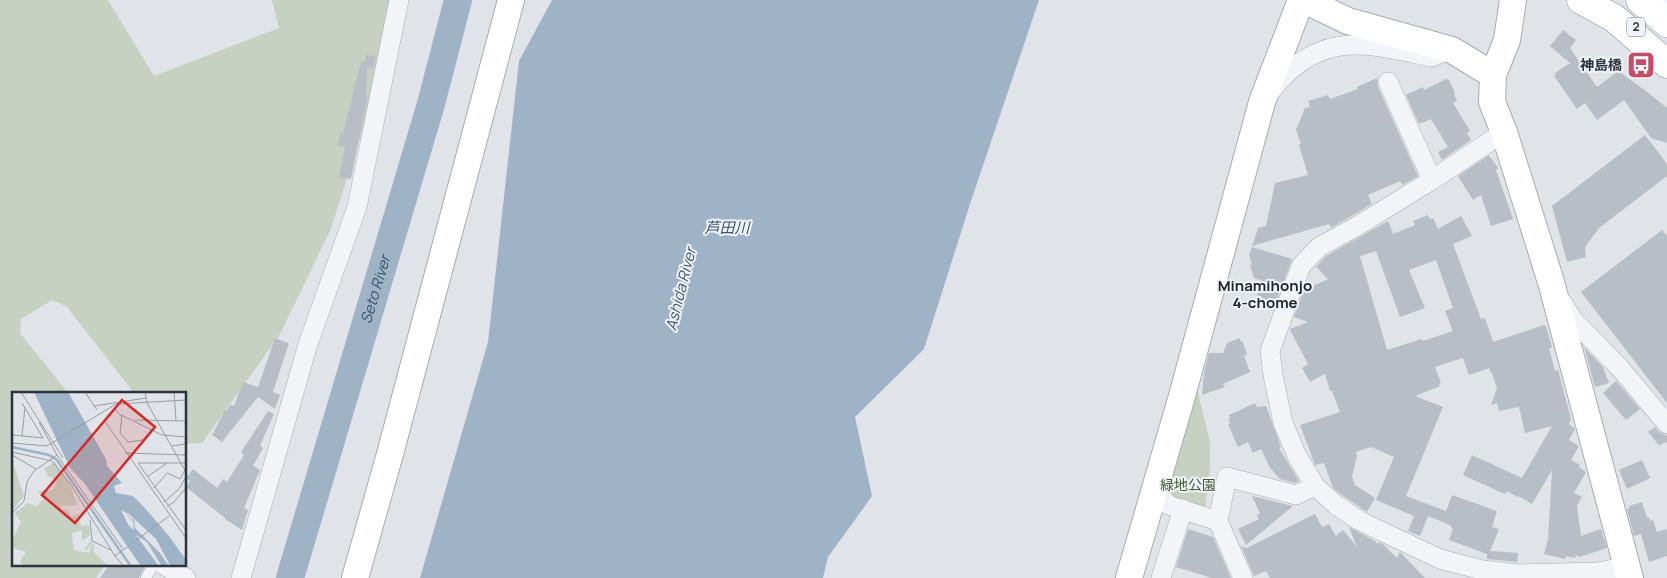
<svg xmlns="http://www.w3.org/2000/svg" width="1667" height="578" font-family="Manrope,'Noto Sans JP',sans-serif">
<rect width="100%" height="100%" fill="#e0e4e8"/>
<g fill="#c7d1c2">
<path d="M0,0H108L154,76L279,28L272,0H405L330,231L279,336L202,443L185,444V393H134L67,307L52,300L21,319L20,333L68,393H14V564H106L96,578H0Z"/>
<path d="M1197,388L1210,442V471L1204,514L1163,498Z"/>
</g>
<path fill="#9eb4c6" d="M552,0H1039L971,201L924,349L855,417L872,496L828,557L823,578H420L488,342L519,61Z"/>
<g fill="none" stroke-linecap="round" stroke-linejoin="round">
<path stroke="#9eb4c6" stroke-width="28" id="s1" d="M290,578L431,104L458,0"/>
</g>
<g fill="#b8bec5" fill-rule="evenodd">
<path d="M1563,30L1576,40L1570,48L1597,87L1618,71L1646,91L1667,108V143L1651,138L1624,100L1597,120L1585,103L1577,109L1554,76L1556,75L1555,73L1570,63L1550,46Z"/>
<path d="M366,55L376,56L373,69L367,68L366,96H367V100L351,179L339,177L345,147L338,146L340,133L343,134L361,61L365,62Z"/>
<path d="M1377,78L1378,87L1418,176L1402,185L1400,181L1368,195L1372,204L1331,228L1329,224L1252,246L1258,228L1266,226L1275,183L1308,175L1299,145L1301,144L1296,130L1305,108L1310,107L1308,101L1328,95L1330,99L1358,89L1357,87Z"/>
<path d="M1446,79L1449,80L1455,93L1454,94L1457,101L1453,103L1470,131L1467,133L1471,140L1442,160L1438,152L1448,147L1431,119L1419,124L1406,95L1423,87L1424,90Z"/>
<path d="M1645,135L1667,164V176L1599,228L1585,247L1586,257L1567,262L1552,206Z"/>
<path d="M1489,155L1498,168L1496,170L1513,219L1491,226L1481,195L1473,200L1458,176Z"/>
<path d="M1428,215L1430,219L1433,218L1438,229L1461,216L1472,236L1453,244L1481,319L1485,318L1493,342L1544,325L1546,326L1552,347L1549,348L1555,371L1558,370L1571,419L1569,424L1575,429L1569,440L1579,446L1571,460L1580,465L1579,467L1586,472L1574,493L1582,497L1577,506L1581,536L1601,529L1607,548L1580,557L1576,555L1575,558L1566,556L1565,559L1544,554L1548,539L1552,470L1532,504L1518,496L1517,497L1507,491L1505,494L1463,475L1472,455L1522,478L1552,426L1525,433L1519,407L1499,411L1497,403L1491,405L1497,388L1492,373H1491L1489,368L1469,375L1463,358L1435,367L1441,383L1439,384L1440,386L1415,396L1443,407L1406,496L1446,511L1452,495L1497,511L1492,527L1499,529L1490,551L1518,553L1517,562L1487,559V554L1449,540L1453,529L1451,528L1452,526L1428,516L1420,536L1408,531L1414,516L1376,500L1394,457L1371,447L1356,452L1357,456L1352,477L1355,485L1375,498L1367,512L1343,496L1333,488L1324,463L1315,465L1314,462L1300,425L1340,412L1332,391H1330L1325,374L1310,382L1302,368L1308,364L1290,330V329L1308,322L1294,317L1304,290L1328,279L1316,267L1326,256L1388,221L1393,234L1415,225L1413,221ZM1376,251L1400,317L1425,308L1409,270L1436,260L1453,308L1445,311L1453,331L1423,341L1422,339L1387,350L1360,256Z"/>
<path d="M1662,230L1667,236V403L1581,292Z"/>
<path d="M1252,247L1292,259L1273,310L1259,304L1262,297L1257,295L1262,281L1254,278L1250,265H1252L1249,255Z"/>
<path d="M275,338L289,343L273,392L280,395L275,409L258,397L222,442L212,435L225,410L227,411L230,404L234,406L243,382L258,387Z"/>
<path d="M1240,338L1241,342H1243L1247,355L1244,356L1250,372L1223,384L1225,387L1202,395L1204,373L1209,353H1223L1227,343Z"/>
<path d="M1584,347L1603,367L1609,383L1595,387Z"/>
<path d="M1616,381L1640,409L1626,420L1603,393Z"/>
<path d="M1255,403L1257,407L1266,406L1281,447L1279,448L1299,481L1295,483L1280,479L1270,468L1261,449L1253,453L1248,442L1238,447L1228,424L1230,423L1228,419L1230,418L1229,415Z"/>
<path d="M268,411L274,414L260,446L263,448L253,466L260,470L244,508L248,510L242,530L225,519V518L186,487L190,481L186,478L193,469L217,488L223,479L227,482L244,455L241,452Z"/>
<path d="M1655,427L1659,432L1667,436V442L1659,445L1648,432Z"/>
<path d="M1642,460L1650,478L1627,489L1619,470Z"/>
<path d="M1252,496L1293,506L1246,545L1238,529L1259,519L1257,515L1260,513Z"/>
<path d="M1642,502L1647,518L1649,517L1650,521L1653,520L1657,532L1667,529V556L1649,562L1641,534L1634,536L1627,509L1630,508L1629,506Z"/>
<path d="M1315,514L1322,527L1329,524L1336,536L1343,530L1357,547L1349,527L1375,541L1378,544L1379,542L1383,544L1397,558L1400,552L1425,578H1270L1266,571L1254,576L1241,546L1247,548Z"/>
<path d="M1188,529L1213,537L1231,578H1212L1176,567Z"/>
<path d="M110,564H146L139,578H100Z"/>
</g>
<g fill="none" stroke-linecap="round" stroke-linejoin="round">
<defs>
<path id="lane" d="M146,578L154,564"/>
<g id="street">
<path d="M1663,0L1667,4"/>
<path d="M1388,82L1432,180"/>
<path d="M1270,92C1321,29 1362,43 1432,57L1439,54"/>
<path d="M1504,132L1432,180L1359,225L1319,247L1301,266L1270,351L1273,375L1283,423L1297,456L1315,486L1336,505L1360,521L1440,559L1482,570L1519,574L1598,572L1628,566"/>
<path d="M1562,302L1574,321L1619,367L1667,424"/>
<path d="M1155,489L1168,505L1218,521"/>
<path d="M162,564L186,578"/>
<path d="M241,578L308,344L357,207L399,0"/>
<path d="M1161,578L1183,509"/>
<path d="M1243,578L1218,521L1227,477L1296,495L1315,486"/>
</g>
<g id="secondary">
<path d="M1304,0L1348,21L1452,50L1493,75"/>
<path d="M1513,0L1507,40L1493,75L1492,102L1504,132L1551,282L1630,578"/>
<path d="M355,578L390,454L511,0"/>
<path d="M1129,578L1182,396L1262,102L1301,0"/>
</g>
<g id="highway">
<path d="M1581,0L1614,18L1667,64"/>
<path d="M1640,0L1667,23"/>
</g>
</defs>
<use href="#lane" stroke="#a6abb2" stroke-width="11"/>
<use href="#street" stroke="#a6abb2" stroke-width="20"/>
<use href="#secondary" stroke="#a6abb2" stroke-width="28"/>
<use href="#highway" stroke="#89929e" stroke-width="29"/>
<use href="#lane" stroke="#f3f4f7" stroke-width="10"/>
<use href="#street" stroke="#f3f4f7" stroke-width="19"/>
<use href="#secondary" stroke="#fff" stroke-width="26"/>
<use href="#highway" stroke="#fff" stroke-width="28"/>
</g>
<defs>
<symbol id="bus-square" viewBox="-11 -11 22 22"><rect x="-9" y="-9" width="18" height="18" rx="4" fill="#c54d68" stroke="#f0f3f6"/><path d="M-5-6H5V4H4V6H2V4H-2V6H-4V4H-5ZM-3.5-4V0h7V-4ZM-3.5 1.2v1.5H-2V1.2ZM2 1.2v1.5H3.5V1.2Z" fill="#fff"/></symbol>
</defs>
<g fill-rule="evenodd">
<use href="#bus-square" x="1625" y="49" width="32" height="32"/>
</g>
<g text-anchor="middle" stroke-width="4" stroke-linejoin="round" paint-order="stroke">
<rect fill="#f0f3f6" stroke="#656d75" stroke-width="1" x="1627" y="17.5" width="18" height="19" rx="4"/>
<g font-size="12" font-weight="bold" fill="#2a333e">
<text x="1636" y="31">2</text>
</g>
<g font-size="14" font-weight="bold" fill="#2a333e" stroke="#f0f3f6" text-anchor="end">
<text x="1622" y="70">神島橋</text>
</g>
<g font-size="14" fill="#415938" stroke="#f0f3f6">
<text x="1188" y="490">緑地公園</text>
</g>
<g font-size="15" font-style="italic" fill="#375470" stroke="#f0f3f6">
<text x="727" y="233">芦田川</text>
<text transform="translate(681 289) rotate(-76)" y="5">Ashida River</text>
<text dy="5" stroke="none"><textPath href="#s1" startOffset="301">Seto River</textPath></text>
</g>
<g font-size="15" font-weight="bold" fill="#1c242f" stroke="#f0f3f6">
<text x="1265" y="291">Minamihonjo<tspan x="1265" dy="17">4-chome</tspan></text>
</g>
</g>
<g transform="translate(12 392)">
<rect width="174" height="174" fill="#e0e4e8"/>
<path d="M0,68L12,104L0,119L1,101ZM43,70L59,95L65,113L50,114L49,117L56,118L59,125L67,122L69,134L77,133L78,143L73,147L70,148V138L60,142L62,158L77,161L80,152L75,158L72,159L78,149L83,154L81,159L95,173H10L8,169L14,160L0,156V148L9,130L3,121L16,111L24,114L31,107L26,99L41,98L45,89L36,84L32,77Z" fill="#c7d1c2"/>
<path d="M22,0H56L94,67L95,74L110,91L102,94L104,101L121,104L131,114L157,144L174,168V173H158L144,147L118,123L109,118L117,134L122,138L121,129L113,122L122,128L123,136L148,161L156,173H149L135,150L124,143L146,173H128L73,92L58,76Z" fill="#9eb4c6"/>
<path fill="none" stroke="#9eb4c6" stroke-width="2.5" d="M0,55L37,63L45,68L118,173"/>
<path fill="none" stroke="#979da4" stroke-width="1" d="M9,0L51,66M73,0L85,18M133,0L135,11L174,80M162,0L164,28M82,14L134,6M102,16L107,22L150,43L174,45M110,23L108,41L116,50L131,48L140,37M92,28L174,146M123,28L174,29M0,43L31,46L10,11M10,44L13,15M0,51L35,54L104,12L174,8M159,54L174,52M0,60L40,69L59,93L103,164M113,61L174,63M0,63L24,77M45,63L111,157M126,71L174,138M126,71H174M135,85L155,71M142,96L155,81L168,87L173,78M152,110L167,97L174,85M155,114L161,111L174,96M0,121L12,109L15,90L22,79L45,63L27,30M78,128L80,149L99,158M111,173L103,164L157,124"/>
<path fill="#d62828" fill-opacity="0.15" stroke="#d62828" stroke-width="2.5" d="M110,8L143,35L63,131L30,103Z"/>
<rect width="174" height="174" fill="none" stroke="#2a333e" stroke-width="2.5"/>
</g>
</svg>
